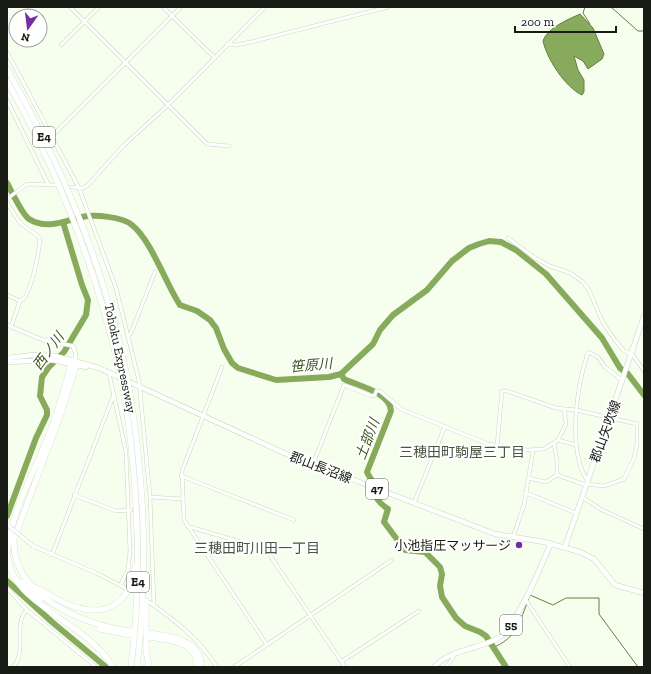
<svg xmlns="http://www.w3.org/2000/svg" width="651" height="674" font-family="'Zilla Slab','Noto Sans JP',serif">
<rect width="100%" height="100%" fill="#f6ffed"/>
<path fill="#87aa5c" stroke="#657f46" d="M580,14L593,28L604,54L602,59L588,69L583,61L574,56L578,70L584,80V92L582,95C565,87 547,59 543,41C547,28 569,19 580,14Z"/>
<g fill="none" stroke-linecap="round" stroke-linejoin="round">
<g stroke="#657f46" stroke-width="1">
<path d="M585,7L583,13L590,24"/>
<path d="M611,7L638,31H644"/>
<path d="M528,600L530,595L553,605L566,598H599V614L638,667"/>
<path d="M492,648C515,639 519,625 527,603"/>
</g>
<g stroke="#87aa5c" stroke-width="6">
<path d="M7,183C12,192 22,214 29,219C46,230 65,221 82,217C94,214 123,217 132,225C151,240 166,284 180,305L197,311L210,320L216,328L224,349L232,363L238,368L276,380L329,377L341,374L373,344L380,330L393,315L427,290L452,261L469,248L479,244L489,241L501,242L516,250L546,274L602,338L620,368L628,374L644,395"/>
<path d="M341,374L344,379C358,386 390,392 391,411L367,472C368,475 370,477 372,481C377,495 373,499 388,509L384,522L405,550L425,552L440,567L442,574L440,586L442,597L456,618L465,626L480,632L486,636L506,667"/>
<path d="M7,516L36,438L47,415V410L40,396L42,377L48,368L64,352L86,315L88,300L82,285L63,222"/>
<path d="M7,581L52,622L106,667"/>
</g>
<defs>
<g id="minor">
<path d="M70,7L207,144L229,146"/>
<path d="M163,7L214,57"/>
<path d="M227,44L236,45L251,42L388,7"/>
<path d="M61,45L99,7"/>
<path d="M7,52L79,188L116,288L139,381L150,497L154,606"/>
<path d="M7,100L48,184"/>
<path d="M52,136L181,7"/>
<path d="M71,187L83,188L88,185L123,146L168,105L265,7"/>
<path d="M7,199L27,184L55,185"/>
<path d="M7,203L20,223L38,236L40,239C39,251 31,298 20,301L7,295"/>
<path d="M508,238L535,258L550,266L570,273L583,282L589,290L603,323L615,340L624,351L632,354L644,371"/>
<path d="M11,327L20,301"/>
<path d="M128,336L131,333L155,272"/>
<path d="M222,367L182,471L184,520L267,645"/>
<path d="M109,373L126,452L130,551L128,570L121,584"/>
<path d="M558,440L576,445"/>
<path d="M554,443L557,461V475L586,485"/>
<path d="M497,446L502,391H507L556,408L576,410L637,424V444L634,458L624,479L604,486L586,484"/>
<path d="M313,464L344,385L372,396L375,395L376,391H380L401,409L488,444L527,450L544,449L558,440L566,424L564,409"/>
<path d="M181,476L294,520"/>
<path d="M528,478L546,482L557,475"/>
<path d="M587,480C567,449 577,385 588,352L598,357L605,367L623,381"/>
<path d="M526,493L576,513"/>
<path d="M74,495L116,511L131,510"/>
<path d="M150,497L183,499"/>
<path d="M582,497L602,510L644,529"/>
<path d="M414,503L445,426"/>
<path d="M187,526L261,548L269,554L345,667"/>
<path d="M513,537L524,505L533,451"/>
<path d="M33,546L96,573L127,589"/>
<path d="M52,555L114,394"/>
<path d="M7,588L27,610L96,667"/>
<path d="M525,599L570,667"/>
<path d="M149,602C176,621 199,639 217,667"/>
<path d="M342,661L419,611"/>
<path d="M13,667C28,652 12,624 27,610"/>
<path d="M234,667L392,560"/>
<path d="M446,667L453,658L454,653"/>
</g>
<path id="tertiary" d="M7,325L43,340L73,346L76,355L74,360"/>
<g id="primary">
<path d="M7,358L33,355L55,356L99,368L284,453L495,534L544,542L580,552L594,559L615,585L644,593"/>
<path d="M7,362L52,360L86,367"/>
<path d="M565,547L644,316"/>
<path d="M434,667C452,648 479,650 500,637C517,625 542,564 551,543"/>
</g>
<g id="motorway">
<path d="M7,69C63,169 103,263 127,376"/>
<path d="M7,81C59,173 97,270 120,374"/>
<path d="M74,360L71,364C64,391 56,418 45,444C33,474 11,515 8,547C6,564 13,578 24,590C51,618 93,633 113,667"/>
<path d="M74,360L76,365L62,411L14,539C11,595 84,626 131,631"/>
<path d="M123,385C138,479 143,572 131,667"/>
<path d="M129,388C145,481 148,574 137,667"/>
<path d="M22,582L41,599"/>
<path d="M34,587C45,591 54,598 65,603C102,619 129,608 135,567"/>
<path d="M146,601V650L149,667"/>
<path d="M100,629L131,635"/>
<path d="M148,633C169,636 202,639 201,667"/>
<path d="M148,637C168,640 197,641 197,667"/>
</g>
</defs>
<use href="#minor" stroke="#cad5bf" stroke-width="4"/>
<use href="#tertiary" stroke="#cad5bf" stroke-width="4.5"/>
<use href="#primary" stroke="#cad5bf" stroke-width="5.5"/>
<use href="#motorway" stroke="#cad5bf" stroke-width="6"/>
<use href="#minor" stroke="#fff" stroke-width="3"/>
<use href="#tertiary" stroke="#fff" stroke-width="3.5"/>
<use href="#primary" stroke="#fff" stroke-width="4.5"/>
<use href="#motorway" stroke="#fff" stroke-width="5.5"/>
<defs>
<path id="minor-bridge" d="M9,526L33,546"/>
<g id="motorway-bridge">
<path d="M120,374L123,385"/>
<path d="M127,376L129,388"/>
</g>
</defs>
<use href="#minor-bridge" stroke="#cad5bf" stroke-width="4" stroke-linecap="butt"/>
<use href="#motorway-bridge" stroke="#cad5bf" stroke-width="6" stroke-linecap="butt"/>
<use href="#minor-bridge" stroke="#fff" stroke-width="3"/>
<use href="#motorway-bridge" stroke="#fff" stroke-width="5.5"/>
</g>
<circle fill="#742ea1" stroke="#fff" stroke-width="1.5" cx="519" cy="545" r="4"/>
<g text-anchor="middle" stroke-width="4" stroke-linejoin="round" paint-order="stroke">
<g fill="#fff" stroke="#5d5f5a" stroke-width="1">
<rect x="33" y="127" width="22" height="20" rx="3"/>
<rect x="366" y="479" width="22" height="20" rx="3"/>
<rect x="127" y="572" width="22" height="20" rx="3"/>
<rect x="500" y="615" width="22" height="20" rx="3"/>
</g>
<g font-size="12" font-weight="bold" fill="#171b13">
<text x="44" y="141">E4</text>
<text x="377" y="493">47</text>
<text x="138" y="586">E4</text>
<text x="511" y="629">55</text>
</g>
<g font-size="13" fill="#171b13" stroke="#fff">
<text transform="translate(121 358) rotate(78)" y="5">Tohoku Expressway</text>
<text transform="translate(605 431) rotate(-70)" y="5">郡山矢吹線</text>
<text transform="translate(321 467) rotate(21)" y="5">郡山長沼線</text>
</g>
<g font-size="13" fill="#171b13" stroke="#fff" text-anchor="end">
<text x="511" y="550">小池指圧マッサージ</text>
</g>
<g font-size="14" font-style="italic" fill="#3f561e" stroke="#fff">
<text transform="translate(48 351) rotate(-54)" y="5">西ノ川</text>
<text transform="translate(311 365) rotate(-5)" y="5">笹原川</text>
<text transform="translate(367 439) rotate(-69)" y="5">土部川</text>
</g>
<g font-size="14" fill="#4c5542" stroke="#fff">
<text x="462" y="457">三穂田町駒屋三丁目</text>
<text x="257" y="553">三穂田町川田一丁目</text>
</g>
</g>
<rect width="651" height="674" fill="none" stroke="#171b13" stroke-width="16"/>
<g transform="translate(28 28) rotate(194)"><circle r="19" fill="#ffffff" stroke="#a2a4a1"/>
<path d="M0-3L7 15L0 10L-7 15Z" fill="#742ea1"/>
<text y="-6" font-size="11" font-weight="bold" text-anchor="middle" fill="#171b13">N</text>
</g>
<path d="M515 26v6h101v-6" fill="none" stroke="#171b13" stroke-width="2"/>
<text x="521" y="26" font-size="12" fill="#171b13" stroke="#ffffff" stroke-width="3" paint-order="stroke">200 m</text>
</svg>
